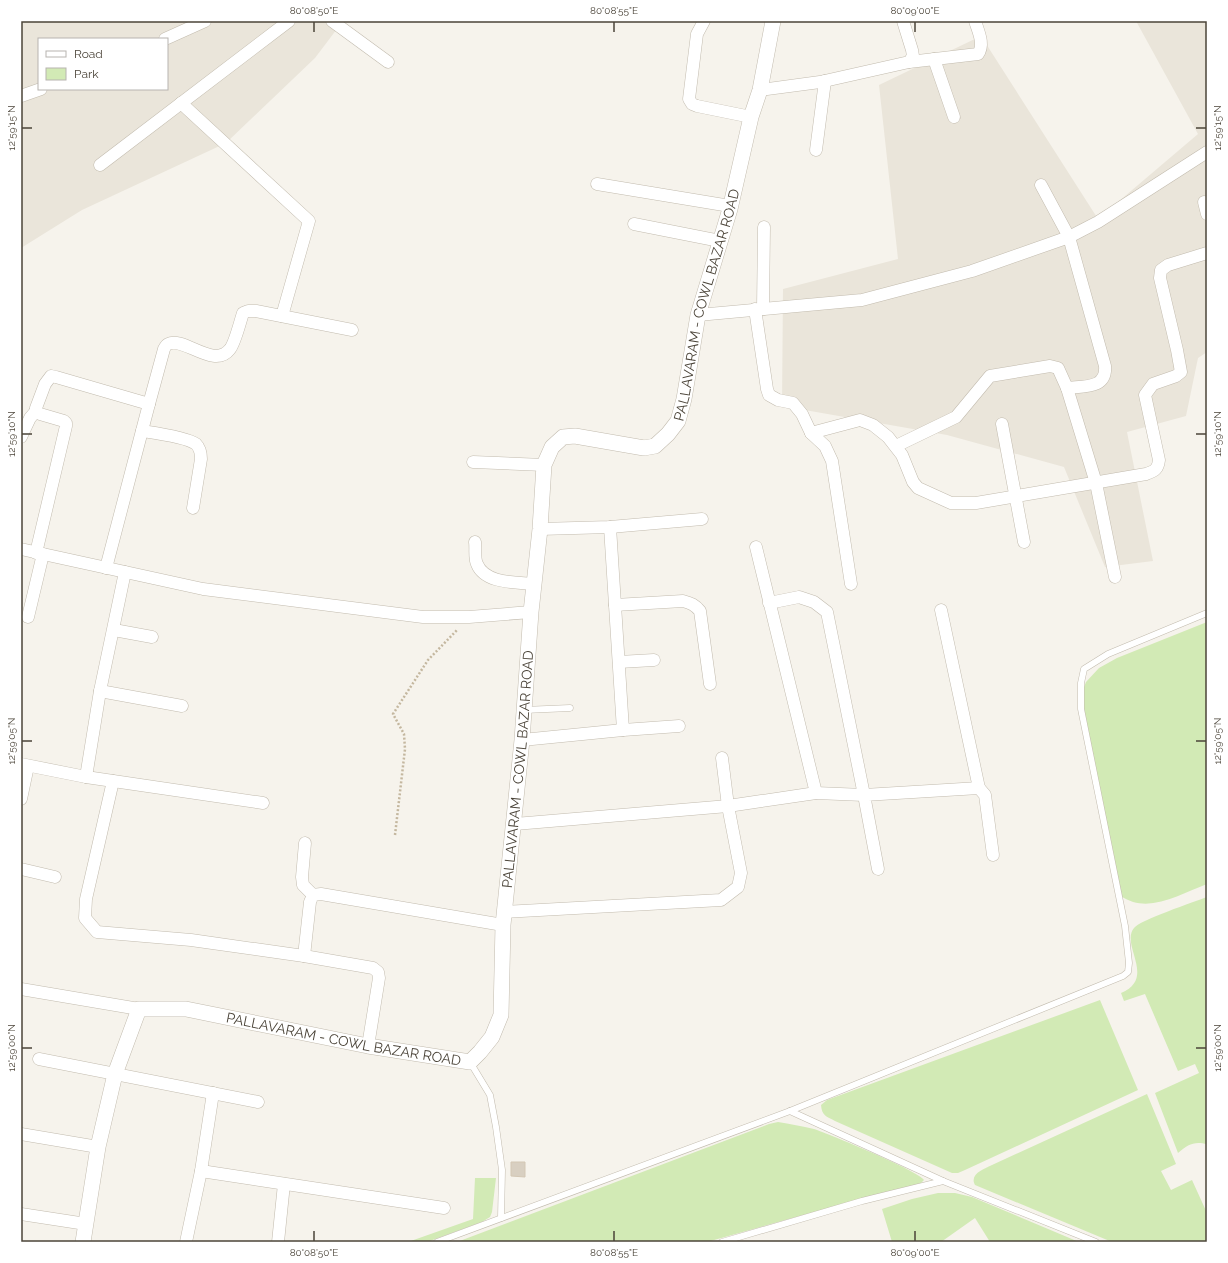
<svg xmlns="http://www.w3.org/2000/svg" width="1228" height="1263" font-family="Raleway,sans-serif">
<rect width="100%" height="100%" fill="#f6f3ec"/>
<g fill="#eae5da" fill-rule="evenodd">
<path d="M21,21H343L315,58L226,143L82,210L21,248ZM39,39H167V89H39Z"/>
<path d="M1136,21H1207V352L1198,358L1186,416L1127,432L1153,561L1105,567L1064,467L947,435L782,406L783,289L898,259L879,85L981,36L1098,219L1198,134Z"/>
</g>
<g fill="#d2eab5">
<path d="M1207,622V884C1180,894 1148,915 1121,896L1079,700L1086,682L1099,668L1117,658Z"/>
<path d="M1207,897V1144C1194,1141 1188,1144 1178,1153L1155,1093L1199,1073L1195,1064L1178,1071L1145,994L1124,1001L1121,993C1157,978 1120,945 1134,928C1140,920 1194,902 1207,897Z"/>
<path d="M1100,1000L1138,1090L965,1170L958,1173H952L835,1121C826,1116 822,1116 821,1105L827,1100Z"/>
<path d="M1147,1094L1176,1164L1161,1171L1171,1190L1192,1180L1207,1213V1242H1112L975,1185C969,1174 984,1169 992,1165Z"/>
<path d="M778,1122C790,1124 802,1126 814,1129C829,1134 919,1171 924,1180L920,1184L796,1217L707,1242H457L769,1124Z"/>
<path d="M475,1178H496L492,1212L490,1217L482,1222L427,1242H408L473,1219Z"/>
<path d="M938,1193H955L972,1197L1079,1242H990L975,1218L941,1242H892L882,1209L912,1199Z"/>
</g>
<path fill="#d8cfc1" stroke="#d3c7b4" d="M511,1162H525V1177L511,1176Z"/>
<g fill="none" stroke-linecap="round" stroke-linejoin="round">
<defs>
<g id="service">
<path d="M524,710L570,708"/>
<path d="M470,1062L490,1095L496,1127L502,1170L501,1218"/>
<path d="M790,1111L943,1181"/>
<path d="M437,1242L790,1111L1123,976L1128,972L1129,963L1125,926L1081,709V683L1084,669L1108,654L1207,613"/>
<path d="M722,1242L862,1201L943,1181L1096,1242"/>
</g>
<g id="minor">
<path d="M332,21L388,62"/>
<path d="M704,21L697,34L689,99L692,104L697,106L751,117"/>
<path d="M165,39L205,21"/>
<path d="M934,59L954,117"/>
<path d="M909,62L978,54C985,44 978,31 975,21"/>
<path d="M760,90L820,82L909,62L913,56L912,50L903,21"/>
<path d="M21,96L41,89"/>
<path d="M181,103L309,221L282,316"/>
<path d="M816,150L825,81"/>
<path d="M100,165L289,21"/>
<path d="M597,184L730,206"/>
<path d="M1204,202L1207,214"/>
<path d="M634,224L720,241"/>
<path d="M755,309L767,389L769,395L778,400L793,403L802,414L811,433L825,446L832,461L851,584"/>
<path d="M763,309L764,227"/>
<path d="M698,315L862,300L972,271L1069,237L1098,222L1207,152"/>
<path d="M1067,388L1096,483L1115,577"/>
<path d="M149,404L164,349C165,347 166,345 168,344C184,336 214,370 230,349C235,343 240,322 243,313L248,311H256L352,330"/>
<path d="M1002,424L1024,542"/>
<path d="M142,431C155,433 186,437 196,444C200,448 201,453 201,459L193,508"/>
<path d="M811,433L860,420L873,425L888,437L902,455L913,482L918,488L951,503H976L1146,474C1155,471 1158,469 1159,460L1145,395L1153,384L1176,376L1181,372L1177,350L1160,278L1161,270L1168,265L1207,253"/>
<path d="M21,437L30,418L36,411"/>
<path d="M896,446L956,417L990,376L1050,366L1058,368L1067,388C1084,386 1107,389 1105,366L1069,237L1041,185"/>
<path d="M473,462L544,465"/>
<path d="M610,527L623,730"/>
<path d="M540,529L610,527L702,519"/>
<path d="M475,542C476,549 474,558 477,564C485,584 516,582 534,584"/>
<path d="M756,547L816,793"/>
<path d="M21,549L43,554L203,589L423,617H469L531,612"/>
<path d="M36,553L66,426V423L64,421L40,414L36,411V408L45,384L51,376L56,377L149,404L106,568"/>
<path d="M615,605L683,601C691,603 695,605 700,611L710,684"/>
<path d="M941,610L979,788"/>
<path d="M28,617L43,554"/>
<path d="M114,630L152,637"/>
<path d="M619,662L654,660"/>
<path d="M100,691L182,706"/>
<path d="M522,740L623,730L679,726"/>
<path d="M21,764L86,777L263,803"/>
<path d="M86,777L100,691L125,572"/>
<path d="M113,781L86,899L85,918L97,932L191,940L304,956L373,968L378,972L379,978L368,1046"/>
<path d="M21,799L28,766"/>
<path d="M515,824L728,806L816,793L864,795L827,612L814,602L799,597L769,603"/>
<path d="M305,843L302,877L303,885L313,895"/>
<path d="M21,869L55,877"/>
<path d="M878,869L864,795L979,788L985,795L993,855"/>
<path d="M505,912L721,900L738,887L741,873L728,806L722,758"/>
<path d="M304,956L310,902L313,895L321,894L503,925"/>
<path d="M21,989L139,1009"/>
<path d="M39,1059L258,1102"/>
<path d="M21,1134L98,1147"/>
<path d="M201,1171L444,1208"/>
<path d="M21,1214L86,1224"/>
<path d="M186,1242L201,1171L213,1093"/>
<path d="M278,1242L284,1184"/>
</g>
<g id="tertiary">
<path id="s1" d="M83,1242L98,1147L115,1074L139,1009H186L368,1046L470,1062L480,1052L492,1037L501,1015L503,925L522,740L531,612L540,529L544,465L552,447L563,437L575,436L644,448L655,446L668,434L678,421L684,399L698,315L730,209L751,117L760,90L773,21"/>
</g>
</defs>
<use href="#service" stroke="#c2bbae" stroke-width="7"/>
<use href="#minor" stroke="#c2bbae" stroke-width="13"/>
<use href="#tertiary" stroke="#c2bbae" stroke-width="16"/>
<path stroke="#c4b79f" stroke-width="2.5" stroke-dasharray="2 2" stroke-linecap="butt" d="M395,835L405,749L404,734L393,714L428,660L458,629"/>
<use href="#service" stroke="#fff" stroke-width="6"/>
<use href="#minor" stroke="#fff" stroke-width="12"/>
<use href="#tertiary" stroke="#fff" stroke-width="15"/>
</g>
<path fill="none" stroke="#4b4439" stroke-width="1.5" d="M314,22V32M614,22V32M915,22V32M22,128H32M1196,128H1206M22,434H32M1196,434H1206M22,741H32M1196,741H1206M22,1048H32M1196,1048H1206M314,1231V1241M614,1231V1241M915,1231V1241"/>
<g text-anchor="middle" stroke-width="4" stroke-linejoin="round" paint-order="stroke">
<g font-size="14" fill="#4b4439" stroke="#fff">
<text dy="5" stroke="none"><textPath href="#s1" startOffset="1467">PALLAVARAM - COWL BAZAR ROAD</textPath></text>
<text dy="5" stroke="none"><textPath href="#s1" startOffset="880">PALLAVARAM - COWL BAZAR ROAD</textPath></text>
<text dy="5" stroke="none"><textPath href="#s1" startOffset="448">PALLAVARAM - COWL BAZAR ROAD</textPath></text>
</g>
</g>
<rect width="1228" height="1263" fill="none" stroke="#ffffff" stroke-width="44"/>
<rect x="38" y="38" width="130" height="52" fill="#ffffff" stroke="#b7b4b0"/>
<rect x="46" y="51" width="20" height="6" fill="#ffffff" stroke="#b7b4b0"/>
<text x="74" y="58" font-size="12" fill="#4b4439">Road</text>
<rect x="46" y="68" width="20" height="12" fill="#d2eab5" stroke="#b7b4b0"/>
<text x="74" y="78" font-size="12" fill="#4b4439">Park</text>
<rect x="22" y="22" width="1184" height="1219" fill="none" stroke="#4b4439" stroke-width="1.5"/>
<g font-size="10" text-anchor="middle" fill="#4b4439">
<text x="314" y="14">80°08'50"E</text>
<text x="614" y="14">80°08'55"E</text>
<text x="915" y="14">80°09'00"E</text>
<text transform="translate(11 128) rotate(-90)" y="4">12°59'15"N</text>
<text transform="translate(1217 128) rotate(-90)" y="4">12°59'15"N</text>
<text transform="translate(11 434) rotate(-90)" y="4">12°59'10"N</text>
<text transform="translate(1217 434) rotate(-90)" y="4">12°59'10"N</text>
<text transform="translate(11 741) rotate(-90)" y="4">12°59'05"N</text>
<text transform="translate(1217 741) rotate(-90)" y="4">12°59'05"N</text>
<text transform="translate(11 1048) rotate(-90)" y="4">12°59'00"N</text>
<text transform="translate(1217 1048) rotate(-90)" y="4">12°59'00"N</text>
<text x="314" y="1256">80°08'50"E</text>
<text x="614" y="1256">80°08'55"E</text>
<text x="915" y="1256">80°09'00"E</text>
</g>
</svg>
